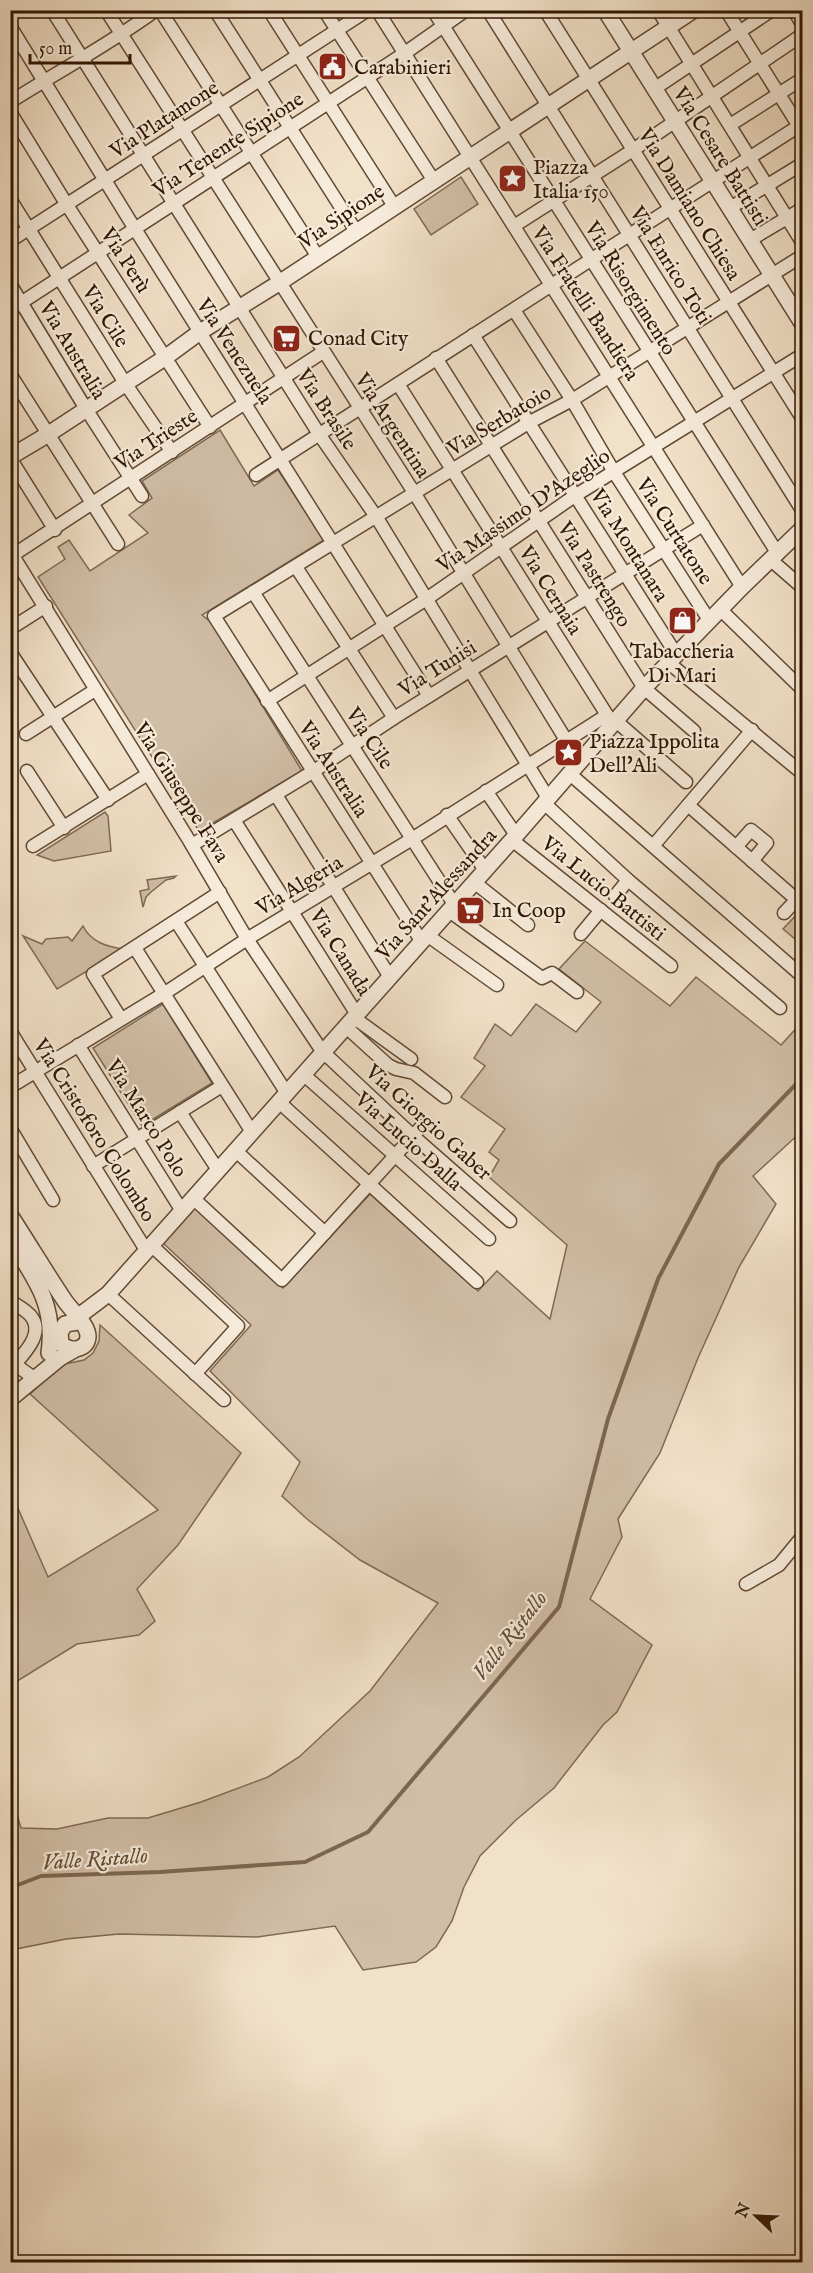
<svg xmlns="http://www.w3.org/2000/svg" width="813" height="2273" font-family="'IM FELL English',serif">
<rect width="100%" height="100%" fill="#f2e1c9"/>
<filter id="stains"><feTurbulence type="fractalNoise" baseFrequency=".00333" numOctaves="4"/><feColorMatrix values="0 0 0 0 .2 0 0 0 0 .09 0 0 0 0 .02 0 0 0 .5 -.17"/></filter>
<radialGradient id="worn" r=".72"><stop offset=".6" stop-color="#630" stop-opacity="0"/><stop offset="1" stop-color="#630" stop-opacity=".3"/></radialGradient>
<g fill="#d1bea7" stroke="#806a54" stroke-width="1.5">
<path d="M461,177L478,204L431,235L414,209Z"/>
<path d="M220,430L254,486L278,470L324,540L202,615L212,623L302,771L199,831L38,577L65,559L58,547L69,540L90,571L148,533L129,515L152,498L142,481Z"/>
<path d="M105,812L108,816L111,851L54,861L37,855Z"/>
<path d="M176,876L174,878L166,880L151,892L146,897L143,907L140,891L149,889L147,880Z"/>
<path d="M802,909V945L783,929Z"/>
<path d="M83,926C91,942 107,947 124,949L57,989L23,936L42,944L46,939L68,937L72,941Z"/>
<path d="M585,941L670,1006L696,977L781,1045L802,1022V1131L753,1176L776,1204L739,1267L698,1358L660,1453L618,1519L622,1537L590,1599L652,1645L617,1712L603,1725L554,1788L516,1820L480,1856L464,1887L452,1921L436,1947L416,1962L363,1970L335,1926L257,1937L119,1934L66,1939L11,1950L10,1791L21,1828L57,1829L108,1818H148L201,1802L268,1777L299,1757L370,1691L438,1603L360,1560L307,1519L282,1496L300,1462L210,1371L251,1325L163,1243L195,1207L283,1288L370,1194L478,1291L497,1271L550,1319L567,1245L489,1177L499,1160L489,1152L505,1129L461,1097L485,1066L474,1058L495,1024L511,1036L536,1004L576,1032L601,1002L559,969Z"/>
<path d="M163,1004L212,1083L142,1126L93,1048Z"/>
<path d="M100,1325L241,1453L178,1545L137,1589L155,1621L139,1635L77,1644L11,1685L10,1490L48,1577L158,1510L30,1394L60,1365L84,1360L93,1353L99,1341Z"/>
</g>
<g fill="none" stroke-linecap="round" stroke-linejoin="round">
<path stroke="#7c6650" stroke-width="4" d="M10,1888L41,1876L160,1872L305,1862L368,1832L559,1607L608,1419L658,1279L719,1164L802,1078"/>
<defs>
<g id="minor">
<path d="M52,10L319,434L377,518L548,798"/>
<path d="M106,10L415,494L566,740"/>
<path d="M160,10L318,257"/>
<path d="M215,10L356,231"/>
<path d="M269,10L394,206"/>
<path d="M324,10L434,181"/>
<path d="M377,10L742,587"/>
<path d="M433,10L778,554"/>
<path d="M488,10L802,510"/>
<path d="M545,10L802,418"/>
<path d="M658,10L802,242"/>
<path d="M726,10L802,131"/>
<path d="M794,10L802,24"/>
<path d="M10,13L15,10"/>
<path d="M10,26L135,229L429,696"/>
<path d="M654,89L772,10"/>
<path d="M10,102C59,71 110,44 156,10"/>
<path d="M10,112L67,205L210,427"/>
<path d="M730,125L802,79"/>
<path d="M10,199L125,383L172,452"/>
<path d="M730,208L802,164"/>
<path d="M514,226L633,150L802,35"/>
<path d="M750,240L802,209"/>
<path d="M10,241L368,10"/>
<path d="M10,284L86,409L142,496"/>
<path d="M10,310L405,53L466,10"/>
<path d="M514,310L572,400L614,472L709,620"/>
<path d="M473,335L676,654"/>
<path d="M436,358L644,688L694,731"/>
<path d="M10,374L118,544"/>
<path d="M398,384L607,715L609,721"/>
<path d="M10,458L55,530"/>
<path d="M256,475L802,124"/>
<path d="M10,551L187,837L247,939L322,1051L413,1136L510,1221"/>
<path d="M10,557L323,352"/>
<path d="M771,560L802,587"/>
<path d="M296,567L394,718"/>
<path d="M253,592L454,904"/>
<path d="M720,609L802,689"/>
<path d="M10,629L46,606"/>
<path d="M10,652L108,800"/>
<path d="M669,663L802,773"/>
<path d="M267,701L425,600L576,495L802,355"/>
<path d="M616,721L686,782"/>
<path d="M26,734L95,690"/>
<path d="M27,771L64,828"/>
<path d="M570,774L801,975"/>
<path d="M486,791L516,835"/>
<path d="M276,795L390,977"/>
<path d="M544,803L628,880L780,1008"/>
<path d="M688,805L797,900"/>
<path d="M447,815L485,870"/>
<path d="M234,820L356,1013"/>
<path d="M512,840L671,966"/>
<path d="M192,845L314,771L394,718L703,525"/>
<path d="M33,846L148,774"/>
<path d="M653,846L752,730"/>
<path d="M736,847L751,830L767,843L752,861"/>
<path d="M474,882L528,925"/>
<path d="M615,896L628,880"/>
<path d="M449,911L542,978L552,973L577,992"/>
<path d="M784,913L802,894"/>
<path d="M176,921L286,1092"/>
<path d="M581,934L601,910"/>
<path d="M427,935L497,985"/>
<path d="M422,942L214,616L530,422L572,400L802,256"/>
<path d="M135,948L252,1132"/>
<path d="M353,1017L411,1059"/>
<path d="M121,1019L93,974L220,892"/>
<path d="M345,1026L388,1065L396,1069L414,1073L445,1097"/>
<path d="M10,1031L146,1250"/>
<path d="M78,1045L182,1211"/>
<path d="M303,1074L489,1239"/>
<path d="M10,1087L165,993L247,939L412,839L607,715"/>
<path d="M278,1101L477,1282"/>
<path d="M180,1112L218,1170"/>
<path d="M10,1128L53,1200"/>
<path d="M235,1150L325,1233"/>
<path d="M93,1166L222,1086"/>
<path d="M193,1198L282,1280L422,1126"/>
<path d="M151,1245L238,1326L195,1374"/>
<path d="M108,1294L224,1400"/>
<path d="M10,1301C17,1305 25,1310 30,1315C47,1334 21,1356 10,1370"/>
<path d="M10,1361L34,1378"/>
<path d="M746,1584L779,1565L802,1537"/>
</g>
<g id="tertiary">
<path d="M605,10L802,323"/>
<path d="M10,457L47,435L166,357L200,332L279,283L694,10"/>
<path d="M10,1215C29,1244 46,1273 65,1301C72,1311 84,1321 87,1331C93,1348 71,1355 61,1343L60,1333L65,1324L78,1322"/>
<path d="M10,1239C35,1279 56,1304 49,1353"/>
<path d="M71,1322L108,1294L512,840L644,688L742,587L802,529"/>
<path d="M10,1399L60,1358L74,1350"/>
</g>
</defs>
<use href="#minor" stroke="#604933" stroke-width="15"/>
<use href="#tertiary" stroke="#604933" stroke-width="18"/>
<use href="#minor" stroke="#f7ecdc" stroke-width="12"/>
<use href="#tertiary" stroke="#f7ecdc" stroke-width="15"/>
</g>
<defs>
<symbol id="civic-square" viewBox="-11 -11 22 22"><rect x="-9" y="-9" width="18" height="18" rx="4" fill="#8f2418" stroke="#f7ecdc"/><path d="M-.6-6.5H3V-4.5H.6V-3L4-1V1h2V6H-6V1h2V-1L-.6-3ZM-1.2 2.5V6h2.4V2.5Z" fill="#fff"/></symbol>
<symbol id="sight-square" viewBox="-11 -11 22 22"><rect x="-9" y="-9" width="18" height="18" rx="4" fill="#8f2418" stroke="#f7ecdc"/><path d="M0-6L1.8-2.2L6-1.7L2.9 1.2L3.7 5.4L0 3.3L-3.7 5.4L-2.9 1.2L-6-1.7L-1.8-2.2Z" fill="#fff"/></symbol>
<symbol id="supermarket-square" viewBox="-11 -11 22 22"><rect x="-9" y="-9" width="18" height="18" rx="4" fill="#8f2418" stroke="#f7ecdc"/><path d="M-6-5.5h2.5l.6 2H6L4.5 2H-2.5L-4.4-4H-6ZM-1.5 3.2a1.3 1.3 0 1 0 .1 0ZM3 3.2a1.3 1.3 0 1 0 .1 0Z" fill="#fff"/></symbol>
<symbol id="shop-square" viewBox="-11 -11 22 22"><rect x="-9" y="-9" width="18" height="18" rx="4" fill="#8f2418" stroke="#f7ecdc"/><path d="M-5-2.5h2.3a2.7 3.5 0 0 1 5.4 0H5L5.5 6h-11ZM-1.5-2.5h3a1.5 2.3 0 0 0-3 0Z" fill="#fff"/></symbol>
</defs>
<g fill-rule="evenodd">
<use href="#civic-square" x="316" y="50" width="33" height="33"/>
<use href="#sight-square" x="496" y="162" width="33" height="33"/>
<use href="#supermarket-square" x="270" y="322" width="33" height="33"/>
<use href="#shop-square" x="666" y="604" width="33" height="33"/>
<use href="#sight-square" x="552" y="736" width="33" height="33"/>
<use href="#supermarket-square" x="454" y="894" width="33" height="33"/>
</g>
<g text-anchor="middle" stroke-width="4.5" stroke-linejoin="round" paint-order="stroke">
<g font-size="21" fill="#2f1601" stroke="#f7ecdc" text-anchor="start">
<text x="354" y="74">Carabinieri</text>
<text x="533" y="174">Piazza<tspan x="533" dy="24">Italia 150</tspan></text>
<text x="308" y="345">Conad City</text>
<text x="682" y="658" text-anchor="middle">Tabaccheria<tspan x="682" dy="24">Di Mari</tspan></text>
<text x="589" y="748">Piazza Ippolita<tspan x="589" dy="24">Dell'Ali</tspan></text>
<text x="492" y="917">In Coop</text>
</g>
<g font-size="21" fill="#2f1601" stroke="#f7ecdc">
<text transform="translate(164 119) rotate(-33)" y="7">Via Platamone</text>
<text transform="translate(228 144) rotate(-33)" y="7">Via Tenente Sipione</text>
<text transform="translate(721 156) rotate(58)" y="7">Via Cesare Battisti</text>
<text transform="translate(690 204) rotate(58)" y="7">Via Damiano Chiesa</text>
<text transform="translate(341 216) rotate(-34)" y="7">Via Sipione</text>
<text transform="translate(126 260) rotate(57)" y="7">Via Perù</text>
<text transform="translate(671 265) rotate(58)" y="7">Via Enrico Toti</text>
<text transform="translate(631 288) rotate(58)" y="7">Via Risorgimento</text>
<text transform="translate(586 303) rotate(57)" y="7">Via Fratelli Bandiera</text>
<text transform="translate(106 316) rotate(58)" y="7">Via Cile</text>
<text transform="translate(73 350) rotate(59)" y="7">Via Australia</text>
<text transform="translate(235 351) rotate(57)" y="7">Via Venezuela</text>
<text transform="translate(327 409) rotate(57)" y="7">Via Brasile</text>
<text transform="translate(499 420) rotate(-31)" y="7">Via Serbatoio</text>
<text transform="translate(393 425) rotate(57)" y="7">Via Argentina</text>
<text transform="translate(156 439) rotate(-33)" y="7">Via Trieste</text>
<text transform="translate(523 510) rotate(-34)" y="7">Via Massimo D'Azeglio</text>
<text transform="translate(675 531) rotate(57)" y="7">Via Curtatone</text>
<text transform="translate(630 545) rotate(58)" y="7">Via Montanara</text>
<text transform="translate(595 574) rotate(58)" y="7">Via Pastrengo</text>
<text transform="translate(551 590) rotate(58)" y="7">Via Cernaia</text>
<text transform="translate(437 668) rotate(-32)" y="7">Via Tunisi</text>
<text transform="translate(370 738) rotate(57)" y="7">Via Cile</text>
<text transform="translate(334 769) rotate(57)" y="7">Via Australia</text>
<text transform="translate(182 792) rotate(58)" y="7">Via Giuseppe Fava</text>
<text transform="translate(299 885) rotate(-31)" y="7">Via Algeria</text>
<text transform="translate(604 888) rotate(39)" y="7">Via Lucio Battisti</text>
<text transform="translate(436 894) rotate(-48)" y="7">Via Sant'Alessandra</text>
<text transform="translate(341 952) rotate(58)" y="7">Via Canada</text>
<text transform="translate(147 1118) rotate(58)" y="7">Via Marco Polo</text>
<text transform="translate(429 1122) rotate(42)" y="7">Via Giorgio Gaber</text>
<text transform="translate(95 1130) rotate(58)" y="7">Via Cristoforo Colombo</text>
<text transform="translate(409 1141) rotate(42)" y="7">Via Lucio Dalla</text>
</g>
<g font-size="22" font-style="italic" fill="#634c36" stroke="#f7ecdc">
<text transform="translate(509 1635) rotate(-52)" y="8">Valle Ristallo</text>
<text transform="translate(95 1858) rotate(-4)" y="8">Valle Ristallo</text>
</g>
</g>
<rect width="813" height="2273" fill="none" stroke="#f2e1c9" stroke-width="36"/>
<rect x="12" y="12" width="789" height="2249" fill="none" stroke="#2f1601" stroke-width="3"/>
<rect x="18" y="18" width="777" height="2237" fill="none" stroke="#2f1601" stroke-width="1.5"/>
<g transform="translate(756 2216) rotate(293)" stroke="#f7ecdc" stroke-width="4.5" paint-order="stroke">
<path d="M0-4.5L10 22L0 15L-10 22Z" fill="#2f1601"/>
<text y="-9" font-size="16" font-weight="bold" text-anchor="middle" fill="#2f1601">N</text>
</g>
<path d="M30 54v9h100v-9" fill="none" stroke="#2f1601" stroke-width="3"/>
<text x="39" y="54" font-size="18" fill="#2f1601" stroke="#f7ecdc" stroke-width="4.5" paint-order="stroke">50 m</text>
<rect width="100%" height="100%" filter="url(#stains)"/>
<rect width="100%" height="100%" fill="url(#worn)"/>
</svg>
